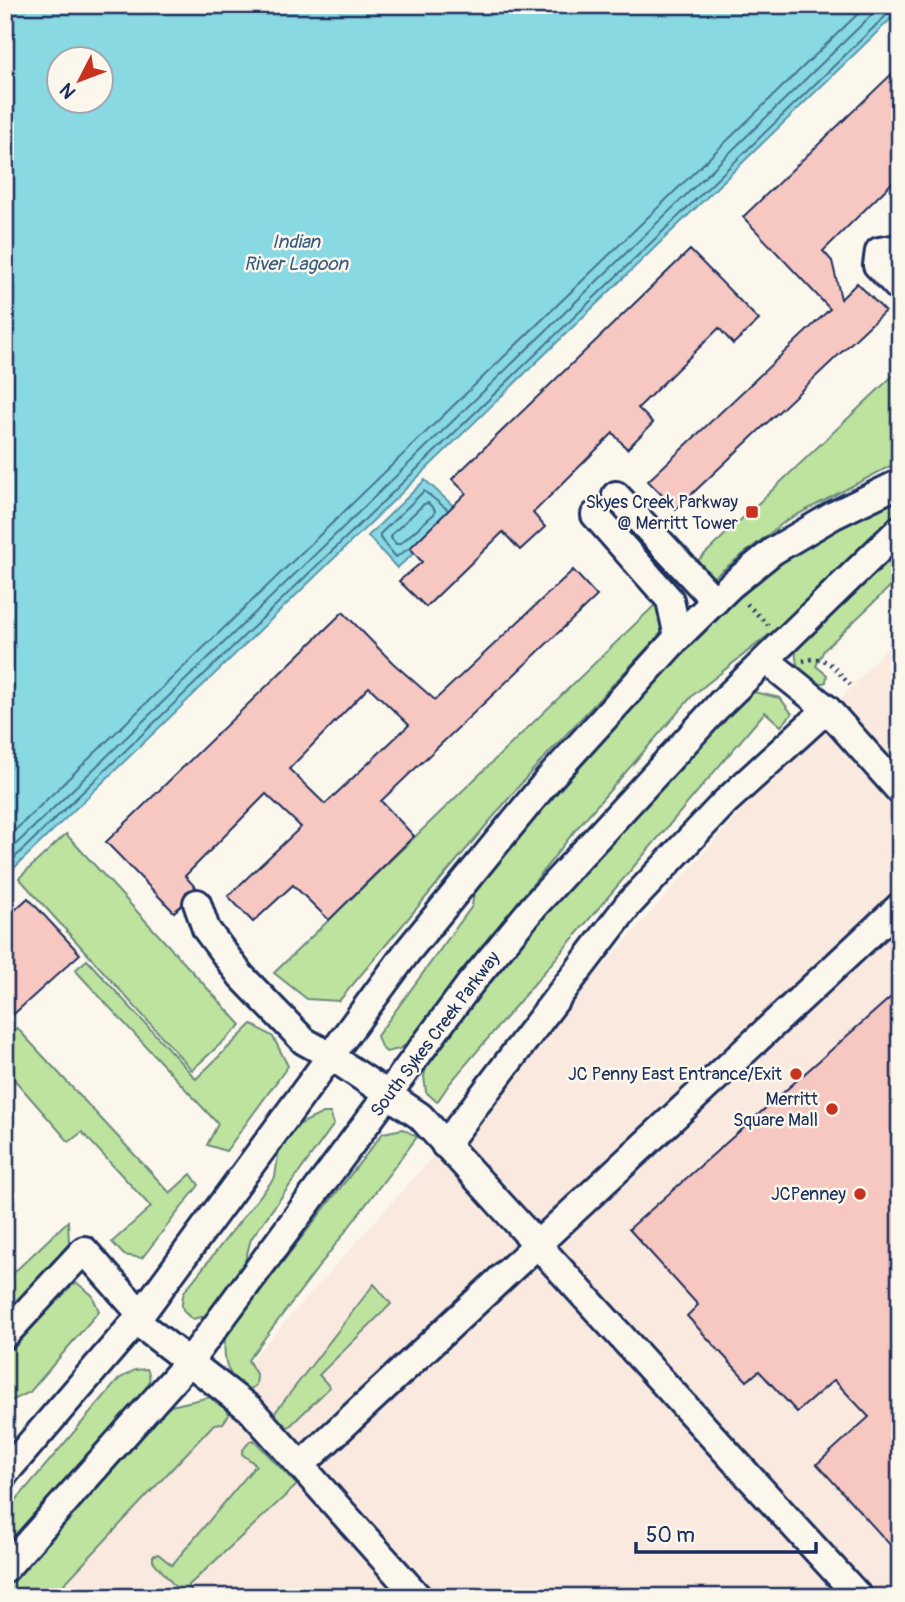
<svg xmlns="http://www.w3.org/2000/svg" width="905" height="1602" font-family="Pangolin,sans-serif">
<rect width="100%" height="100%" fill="#fbf7ec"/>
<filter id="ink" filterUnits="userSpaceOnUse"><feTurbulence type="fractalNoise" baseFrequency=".0143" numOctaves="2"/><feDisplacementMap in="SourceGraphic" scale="14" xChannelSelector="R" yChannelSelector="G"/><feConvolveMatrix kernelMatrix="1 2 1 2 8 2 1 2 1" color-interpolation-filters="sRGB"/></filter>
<g filter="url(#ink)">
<path fill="#fae9df" d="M900,633V1597H35L236,1377Z"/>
<g fill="#bee39e" stroke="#6c897e" stroke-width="2">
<path d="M900,369V461L787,520L706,583L691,567Z"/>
<path d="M900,496V513L796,613L693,695L577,828L407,1044L399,1049L386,1052L381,1047L377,1036L472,906L475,885L676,660L759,578L844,523Z"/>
<path d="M900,537V577L824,650L816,666L827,675L826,682L818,685C797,674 793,663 797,640Z"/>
<path d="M659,601L664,630L530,773L339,1001L307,999L274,973Z"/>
<path d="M754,692L780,698L792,714L781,726L765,712L450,1083L437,1102L426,1092L424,1076L427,1064L489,979L601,843L744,697Z"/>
<path d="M66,834L241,1025L192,1070L19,878Z"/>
<path d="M87,960L196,1079L252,1024L273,1037L288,1066L226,1151L207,1145L218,1124L75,970Z"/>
<path d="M17,1028L170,1193L191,1174L199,1185L142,1258L124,1255L112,1242L151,1207L82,1132L69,1142L5,1069V1039Z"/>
<path d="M323,1113H330L334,1124L251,1239L242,1272L205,1316L193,1319C181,1312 180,1306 184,1292L275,1177L279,1150L292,1128Z"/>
<path d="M403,1129L417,1137L248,1360L257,1376L256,1385L249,1390C226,1380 223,1359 225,1336L383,1133Z"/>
<path d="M68,1221L69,1244L5,1315V1281Z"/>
<path d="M77,1283L92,1295L99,1311L30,1392L5,1404V1353L62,1288Z"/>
<path d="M374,1284L391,1304L319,1375L330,1387L290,1426L281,1428L272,1419L274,1414Z"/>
<path d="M147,1369C154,1381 145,1390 139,1401L5,1550V1513L119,1379L135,1370Z"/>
<path d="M210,1397L228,1411L229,1415L223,1423L214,1424L52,1597H5V1587L67,1522L165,1411L171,1406Z"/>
<path d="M254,1440L297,1485L188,1586L196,1597H184L153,1561V1556L158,1554L172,1565L256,1465L242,1454V1451L250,1441Z"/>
</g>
<g fill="#88d9e2" stroke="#5c95ad" stroke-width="2" fill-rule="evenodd">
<path d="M5,5H900V10L5,877ZM60,60H102V102H60Z"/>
<path d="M425,480L460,512L397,568L368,536Z"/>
</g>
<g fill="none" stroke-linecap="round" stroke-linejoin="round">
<g stroke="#477393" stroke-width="2">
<path d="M428,503L435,510L434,514L400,544H396L391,538L392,534L424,504Z"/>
<path d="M408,549L396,557L380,538V534L424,491L447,509"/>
<path d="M5,840L867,5"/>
<path d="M5,855L882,5"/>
<path d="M5,867L897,5"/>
</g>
</g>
<g fill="#f7c7c1" stroke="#1b2f5e" stroke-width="2" fill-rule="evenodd">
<path d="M900,66V175L823,251L832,261L841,299L857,283L885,311L676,509L648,481L830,309L743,217Z"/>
<path d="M690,250L759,320L733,344L719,328L638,408L653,423L627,449L613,433L533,513L545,527L520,550L503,532L426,607L399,581L422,562L410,548L466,493L452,479Z"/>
<path d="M573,570L597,596L381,801L414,836L329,920L293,885L253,922L228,896L301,827L266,794L185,876L196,888L186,892L182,905L174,912L106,842L343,612L393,663L435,700ZM369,687L409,725L325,804L289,769Z"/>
<path d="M28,898L80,954L5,1022V919Z"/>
<path d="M900,989V1556L817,1464L869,1417L834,1380L797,1412L759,1371L747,1381L687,1316L698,1305L629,1229Z"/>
</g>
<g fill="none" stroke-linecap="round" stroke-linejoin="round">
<defs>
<g id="minor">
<path d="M900,257L892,249L879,251L877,265L900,289"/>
<path d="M616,495L715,601"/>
<path d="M595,515L670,600L678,637"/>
<path d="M766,660L827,709L900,791"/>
<path d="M197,903L206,929L241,976L304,1041L329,1055L420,1116L859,1597"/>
<path d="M445,1145L628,905L724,803L827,709"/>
<path d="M136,1321L250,1409L418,1597"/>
<path d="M5,1335L84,1250L141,1314"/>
<path d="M301,1465L900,906"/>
<path d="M5,1473L136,1321L407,952L547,781L678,637L730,586L773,551L834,515L900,483"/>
<path d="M5,1569L189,1362L470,984L535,905L720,704L900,529"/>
</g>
</defs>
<use href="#minor" stroke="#1b2f5e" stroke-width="32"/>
<g stroke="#1b2f5e" stroke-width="4.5" stroke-dasharray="2 5" stroke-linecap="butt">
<path d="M747,604L768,625"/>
<path d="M803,661C827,653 835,669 850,685"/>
</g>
<use href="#minor" stroke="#fbf7ec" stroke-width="26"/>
</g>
</g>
<g fill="#c8321e" stroke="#fbf7ec" stroke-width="2.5">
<rect x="745" y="505" width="14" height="14" rx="3.5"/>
<circle cx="796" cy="1074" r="7"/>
<circle cx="832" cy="1109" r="7"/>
<circle cx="860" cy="1194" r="7"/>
</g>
<g text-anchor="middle" stroke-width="5" stroke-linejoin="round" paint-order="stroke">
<g font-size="18" fill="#1b2f5e" stroke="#fbf7ec" text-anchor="end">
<text x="738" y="508">Skyes Creek Parkway<tspan x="738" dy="21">@ Merritt Tower</tspan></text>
<text x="782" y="1080">JC Penny East Entrance/Exit</text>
<text x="818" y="1105">Merritt<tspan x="818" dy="21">Square Mall</tspan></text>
<text x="846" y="1200">JCPenney</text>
</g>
<g font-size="18" fill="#1b2f5e" stroke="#fbf7ec">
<text transform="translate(435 1034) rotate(-53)" y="6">South Sykes Creek Parkway</text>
</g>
<g font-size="19" font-style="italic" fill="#365a7f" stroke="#fbf7ec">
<text x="296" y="248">Indian<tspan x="296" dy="22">River Lagoon</tspan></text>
</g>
</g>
<rect width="905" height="1602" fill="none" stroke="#fbf7ec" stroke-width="28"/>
<rect x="14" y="14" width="877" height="1574" fill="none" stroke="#1b2f5e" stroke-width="2.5" filter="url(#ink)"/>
<g transform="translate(80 80) rotate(228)"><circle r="33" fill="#fbf7ec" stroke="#a1a7b3" stroke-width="2"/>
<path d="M0-5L12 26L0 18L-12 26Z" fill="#c8321e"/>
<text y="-10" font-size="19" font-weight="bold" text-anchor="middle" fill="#1b2f5e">N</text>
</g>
<path d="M636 1542v10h180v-10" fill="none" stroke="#1b2f5e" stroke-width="3.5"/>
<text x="646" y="1542" font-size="21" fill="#1b2f5e" stroke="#fbf7ec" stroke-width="5" paint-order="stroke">50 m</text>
</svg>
